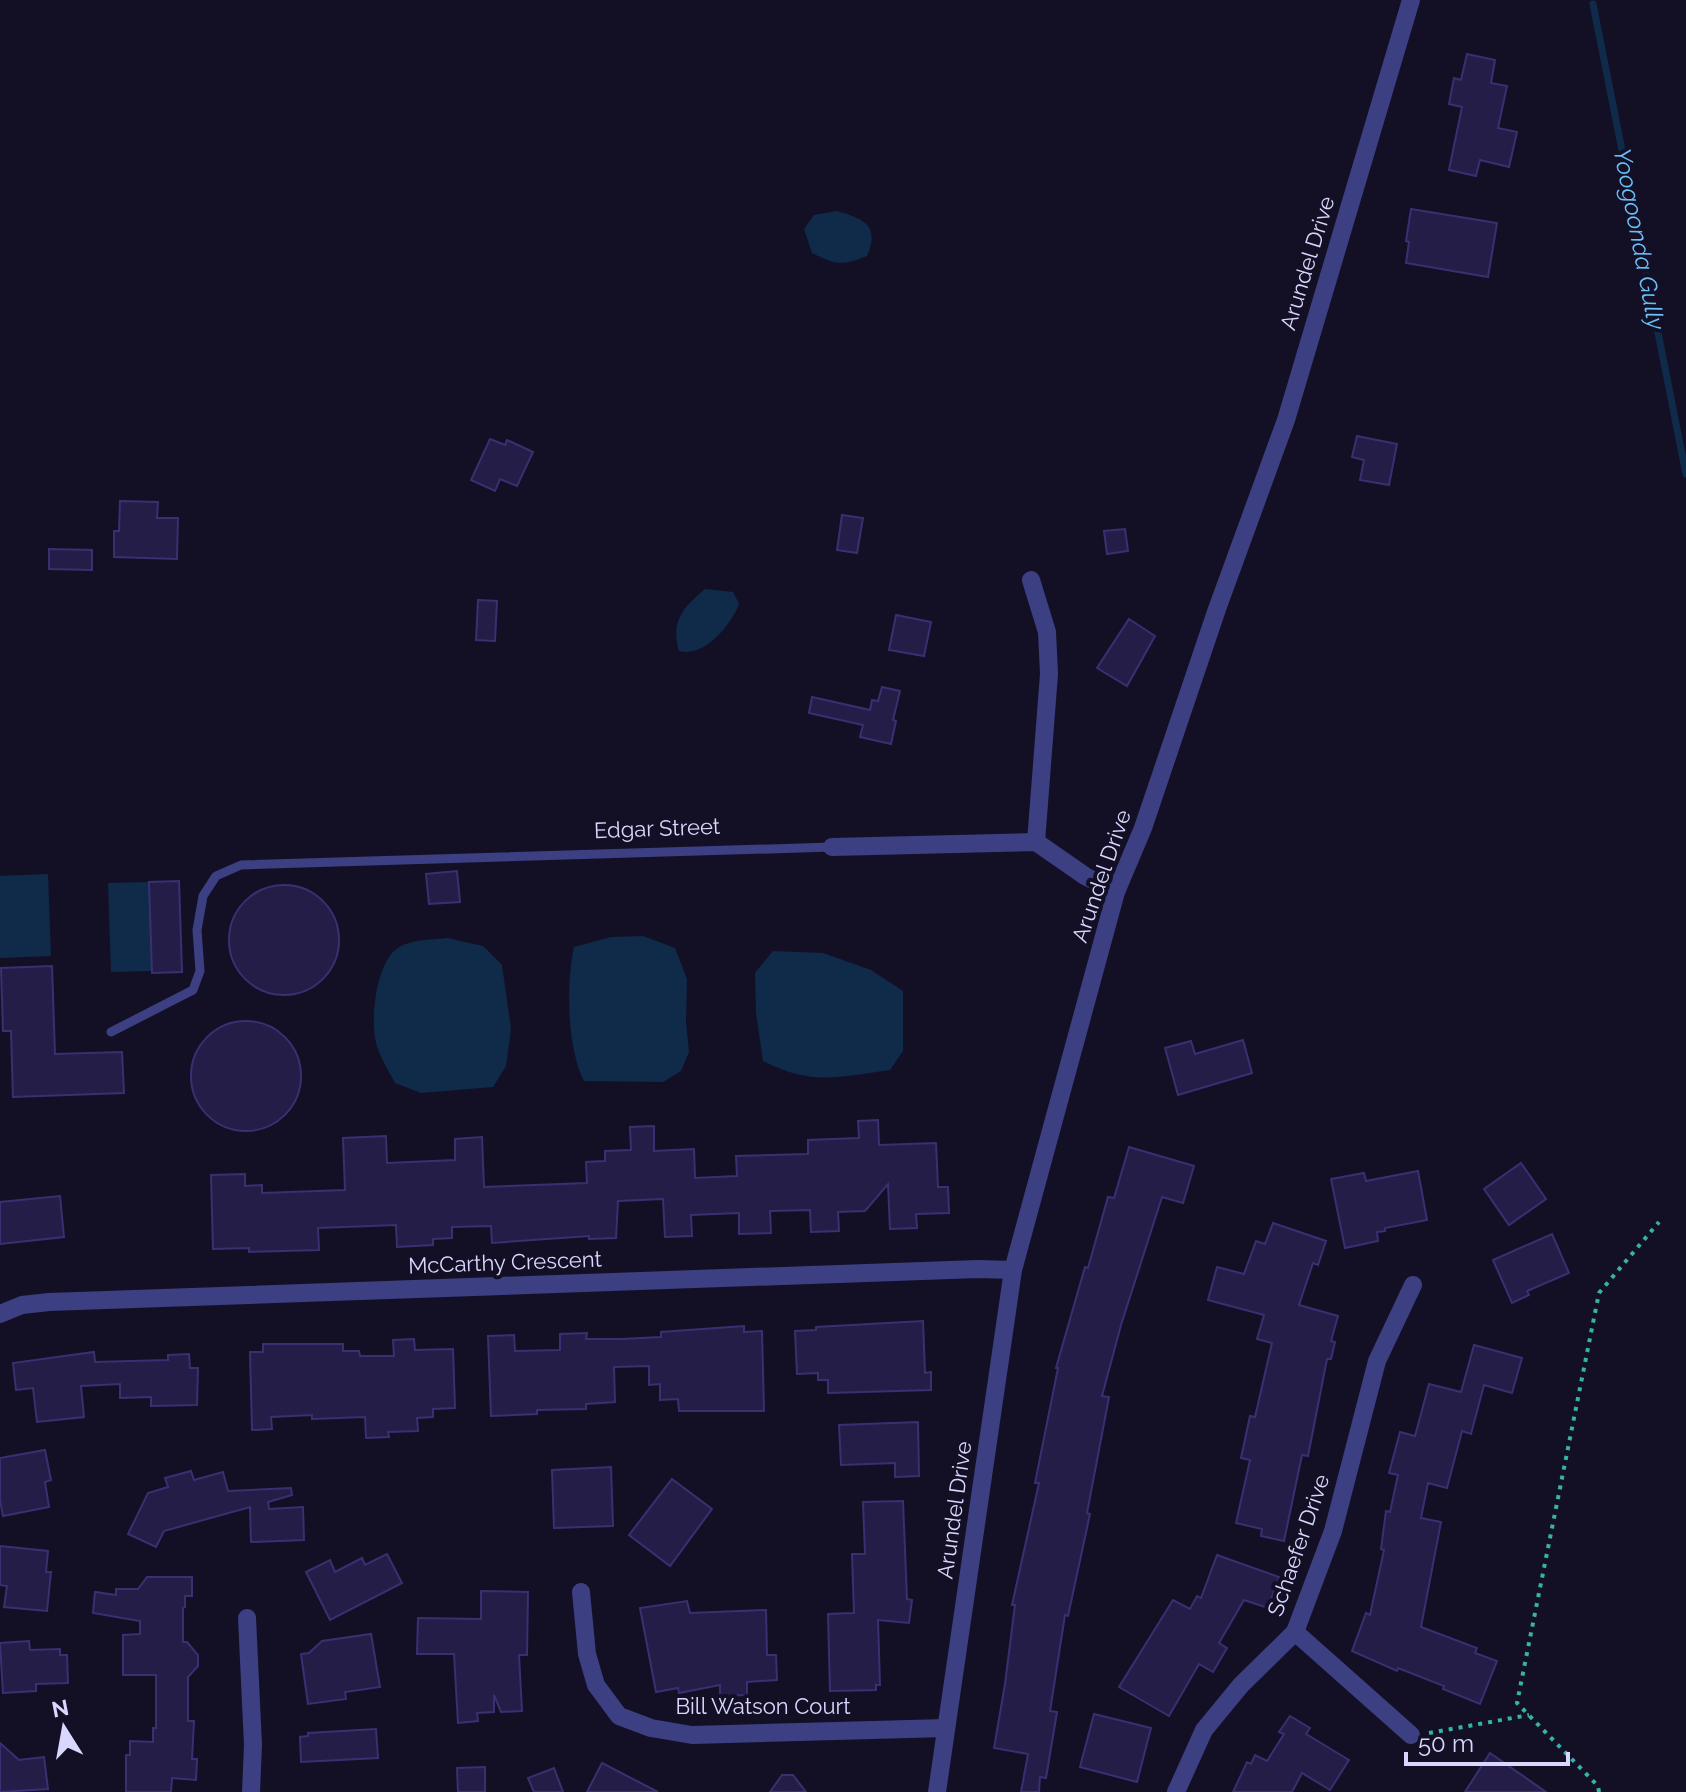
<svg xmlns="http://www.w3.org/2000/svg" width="1686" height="1792" font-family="Raleway,sans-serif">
<rect width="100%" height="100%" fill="#131026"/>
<g fill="#102a4a">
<path d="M837,211C864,219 880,225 867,256C843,266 835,265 812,253L804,229L814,215Z"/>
<path d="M705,589L733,592L739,604C731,625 704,658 679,651C670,620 684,607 705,589Z"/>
<path d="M48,874L51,956L0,958V876Z"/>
<path d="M149,882L152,971L111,972L108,883Z"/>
<path d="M643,936L675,948L687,979L686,1022L689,1052L681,1071L663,1082L584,1081C567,1048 566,983 574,947L611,937Z"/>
<path d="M447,938L483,946L502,965L511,1029L506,1066L493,1087L421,1093L395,1083C389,1072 382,1060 378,1049C369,1026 375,971 393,952C406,939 430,940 447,938Z"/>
<path d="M773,951L823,953L871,970L903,991V1051L890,1070C838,1077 812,1086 763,1061L756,1013L755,973Z"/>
</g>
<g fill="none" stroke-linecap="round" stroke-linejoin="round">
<path stroke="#102a4a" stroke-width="7" d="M1593,4L1686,474"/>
</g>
<g fill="#231d47" stroke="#393072" stroke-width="2">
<path d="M1467,54L1495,60L1491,83L1507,86L1498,128L1517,132L1509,167L1480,160L1476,176L1449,170L1462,107L1449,104L1454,78L1461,80Z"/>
<path d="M1411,209L1497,223L1488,277L1406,263L1409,242L1406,241Z"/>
<path d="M1357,436L1397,444L1389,485L1360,480L1364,460L1352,457Z"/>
<path d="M490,439L505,445L507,440L533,452L517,486L500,479L495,491L471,480Z"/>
<path d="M120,501L158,502L157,518H178L177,559L114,557V531H119Z"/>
<path d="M842,515L863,518L857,553L837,550Z"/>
<path d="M1125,529L1128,551L1107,554L1104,531Z"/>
<path d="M49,549L92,550V570L49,569Z"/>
<path d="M478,600L497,601L495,641L476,640Z"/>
<path d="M896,615L931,622L924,656L889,650Z"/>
<path d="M1129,619L1155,636L1127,686L1097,668Z"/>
<path d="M882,687L900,691L893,720L896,721L891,744L860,737L863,725L809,713L812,697L870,710L872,700L878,701Z"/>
<path d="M457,871L460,902L429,904L426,874Z"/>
<path d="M179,881L182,972L152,973L149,882Z"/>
<circle cx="284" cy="940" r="55"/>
<path d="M52,966L55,1054L122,1052L124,1093L13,1097L11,1031H3L1,968Z"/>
<circle cx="246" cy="1076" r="55"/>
<path d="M1243,1040L1252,1073L1178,1095L1165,1048L1191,1041L1195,1054Z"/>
<path d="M878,1120L879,1145L936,1143L938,1187H948L949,1213L916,1214L917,1228L890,1229L888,1184L865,1211L838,1212L839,1231L811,1232L810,1210L770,1211L771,1233L739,1234V1213L691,1215L692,1236L665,1237L663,1199L618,1201L616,1238L589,1239V1236L492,1243L491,1226L452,1227V1238L433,1239V1245L397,1247L396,1225L318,1228L319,1250L249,1252V1248L213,1249L211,1175L245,1174V1186L262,1185V1193L345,1190L343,1138L386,1136L387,1163L455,1160V1139L482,1137L484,1187L587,1183L586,1162L605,1161V1151L631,1150L630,1127L654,1126V1151L694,1149L695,1178L737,1176L736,1156L808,1154V1140L859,1138L858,1121Z"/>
<path d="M1129,1147L1194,1166L1183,1203L1162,1197L1121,1325L1102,1396L1109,1397L1087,1513L1090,1514L1068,1616L1065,1615L1050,1711L1057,1712L1046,1778L1040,1777L1039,1792H1021L1028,1754L994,1748L1005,1684L1015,1605H1012L1039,1483H1035L1058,1368H1056L1085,1267L1088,1268L1108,1197L1114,1198Z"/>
<path d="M1521,1163L1546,1199L1509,1225L1484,1189Z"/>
<path d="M1418,1171L1427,1220L1385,1228V1231L1377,1232L1378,1241L1345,1248L1331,1179L1364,1173L1366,1181Z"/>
<path d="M60,1196L64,1237L0,1244V1202Z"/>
<path d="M1273,1223L1326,1241L1318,1265L1313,1263L1299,1305L1338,1316L1331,1341L1335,1342L1331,1359H1327L1308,1456L1302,1455L1284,1541L1261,1536L1262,1529L1236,1523L1250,1460L1241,1458L1250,1416L1255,1417L1272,1343L1257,1339L1264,1315L1208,1300L1217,1267L1244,1274L1256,1241L1265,1244Z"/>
<path d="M1552,1234L1569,1273L1527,1291L1529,1295L1512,1303L1493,1260Z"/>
<path d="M923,1321L925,1373L931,1372V1390L828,1393V1380H818V1373L797,1374L795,1331L816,1330V1327Z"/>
<path d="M744,1326V1332L762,1331L764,1411H679L678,1399L660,1400V1384L649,1385V1366L614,1367L615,1402L586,1404V1409L537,1410V1414L491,1416L488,1336L514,1335L515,1351L560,1350V1334L587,1333L586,1339H622L661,1337V1332Z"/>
<path d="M414,1339L415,1350L453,1349L455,1408L433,1409V1417L417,1418L418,1431L388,1432L389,1437L366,1438L365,1417L312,1419V1415L271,1417L272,1429L252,1430L250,1352H263V1344H343V1351H359L360,1356H394L393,1340Z"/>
<path d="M1474,1345L1522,1358L1512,1393L1484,1385L1471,1434L1462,1431L1447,1488L1428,1483L1421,1518L1441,1522L1421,1627L1477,1648L1475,1653L1497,1661L1480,1704L1443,1689L1444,1686L1398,1668L1397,1671L1352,1651L1366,1613L1370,1615L1384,1550L1381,1549L1386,1511L1390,1512L1398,1475L1389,1473L1400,1432L1415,1436L1429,1384L1461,1392Z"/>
<path d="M94,1352L95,1362L168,1360V1355L189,1354L190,1368H198L197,1405L151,1406V1397L120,1398V1384L81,1386L84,1417L37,1422L33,1388L16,1390L13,1363Z"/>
<path d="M918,1422L919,1476L895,1477V1463L841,1465L839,1425Z"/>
<path d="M45,1450L51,1480L45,1482L49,1507L3,1516L0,1500V1458Z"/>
<path d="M611,1467L613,1526L554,1528L552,1470Z"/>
<path d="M191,1471L194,1480L223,1472L228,1491L291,1488L292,1495L268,1502L269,1509L303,1507L304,1540L251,1542L250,1507L164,1531L156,1547L128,1534L148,1493L168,1487L165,1478Z"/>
<path d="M672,1479L712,1509L670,1566L629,1535Z"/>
<path d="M903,1501L907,1599L912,1600L909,1623L878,1620L880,1685H876V1690L830,1691L828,1614L854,1613L852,1554H865L863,1502Z"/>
<path d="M0,1546L48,1551L46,1572H51L47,1611L4,1607L7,1586L0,1585Z"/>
<path d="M387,1554L402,1583L330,1620L306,1572L330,1560L335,1572L362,1558L365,1565Z"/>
<path d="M1217,1555L1279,1577L1268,1608L1244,1600L1219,1643L1227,1648L1213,1672L1199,1664L1169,1716L1119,1687L1173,1600L1190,1609L1197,1596L1201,1598Z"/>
<path d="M147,1577H192V1596H185V1607L183,1608V1642H187L198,1655V1666L188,1677V1721H194L192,1759H197L196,1780L172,1778L171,1792H126V1755H130V1741L153,1742V1728H156V1675H123V1635L140,1634V1621L93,1613L95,1592L116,1595V1589H138Z"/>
<path d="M481,1591L528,1592L527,1655H519L522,1711L501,1712L494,1695V1712L477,1713L478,1721L458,1723L454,1654H417L418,1618L481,1619Z"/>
<path d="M687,1601L690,1613L766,1610L767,1655H776L777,1680L747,1682V1695L720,1696V1685L679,1693L678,1688L656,1692L640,1608Z"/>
<path d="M371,1634L380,1687L345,1692L346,1699L308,1704L301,1654L309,1653L322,1641Z"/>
<path d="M29,1641L30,1650L60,1649V1655H67L68,1683L36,1684V1691L3,1693L0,1643Z"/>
<path d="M1094,1714L1151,1728L1137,1782L1080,1767Z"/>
<path d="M1290,1716L1310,1728L1306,1734L1349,1760L1330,1790L1302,1773L1292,1792H1233L1247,1762L1251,1764L1255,1755L1267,1761L1284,1734L1279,1732Z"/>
<path d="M376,1729L378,1758L301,1762L300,1737L308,1736V1733Z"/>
<path d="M0,1743L19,1760L44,1757L48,1789L0,1792Z"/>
<path d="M1490,1753L1546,1792H1465Z"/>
<path d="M602,1763L658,1792H587Z"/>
<path d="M485,1767V1792H458L457,1768Z"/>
<path d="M554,1768L563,1792H534L528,1778Z"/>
<path d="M782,1775H793L806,1792H770Z"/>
</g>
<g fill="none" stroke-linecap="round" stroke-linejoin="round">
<g stroke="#35b4a5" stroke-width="4" stroke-dasharray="4 6" stroke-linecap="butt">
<path d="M1429,1733L1529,1715"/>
<path d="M1599,1792L1598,1786L1517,1703L1599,1293L1659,1222"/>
</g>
<path stroke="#3d3f83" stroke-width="9" d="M111,1032L193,990L200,971L197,930L203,896L216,876L241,865L832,847"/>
<g stroke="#3d3f83" stroke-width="18">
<path d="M1031,580L1047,632L1049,674L1036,842"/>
<path d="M832,847L1036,842L1085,876L1116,892"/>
<path d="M0,1314L22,1305L49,1302L978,1269L1013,1270"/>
<path d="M581,1592L587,1654L596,1685L619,1716L651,1728L692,1735L946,1728"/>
<path d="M247,1618L253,1745L251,1792"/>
<path d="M1295,1632L1411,1735"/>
<path d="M937,1792L1013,1270L1116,892L1143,828L1217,609L1286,420L1411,0"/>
<path d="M1176,1792L1204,1730L1241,1685L1295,1632L1333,1531L1377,1361L1413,1285"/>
</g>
</g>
<g text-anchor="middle" stroke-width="8" stroke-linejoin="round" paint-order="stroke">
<g font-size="22" fill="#d9d7fd" stroke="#131026">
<text transform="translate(1307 263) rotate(-73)" y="8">Arundel Drive</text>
<text transform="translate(657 828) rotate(-2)" y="8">Edgar Street</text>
<text transform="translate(1101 876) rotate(-71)" y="8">Arundel Drive</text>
<text transform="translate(505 1262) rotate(-2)" y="8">McCarthy Crescent</text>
<text transform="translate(954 1510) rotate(-82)" y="8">Arundel Drive</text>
<text transform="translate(1298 1545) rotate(-71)" y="8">Schaefer Drive</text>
<text x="763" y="1714">Bill Watson Court</text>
</g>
<g font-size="24" font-style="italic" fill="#6abff9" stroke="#131026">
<text transform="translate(1639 239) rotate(79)" y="8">Yoogoonda Gully</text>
</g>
</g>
<g transform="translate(64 1728) rotate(349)" stroke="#131026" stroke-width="6" paint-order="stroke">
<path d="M0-6L14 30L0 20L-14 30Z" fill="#d9d7fd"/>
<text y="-12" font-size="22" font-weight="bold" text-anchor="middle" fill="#d9d7fd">N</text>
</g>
<path d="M1406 1752v12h162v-12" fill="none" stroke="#d9d7fd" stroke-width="4"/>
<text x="1418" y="1752" font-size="24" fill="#d9d7fd" stroke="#131026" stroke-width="6" paint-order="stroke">50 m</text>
</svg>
